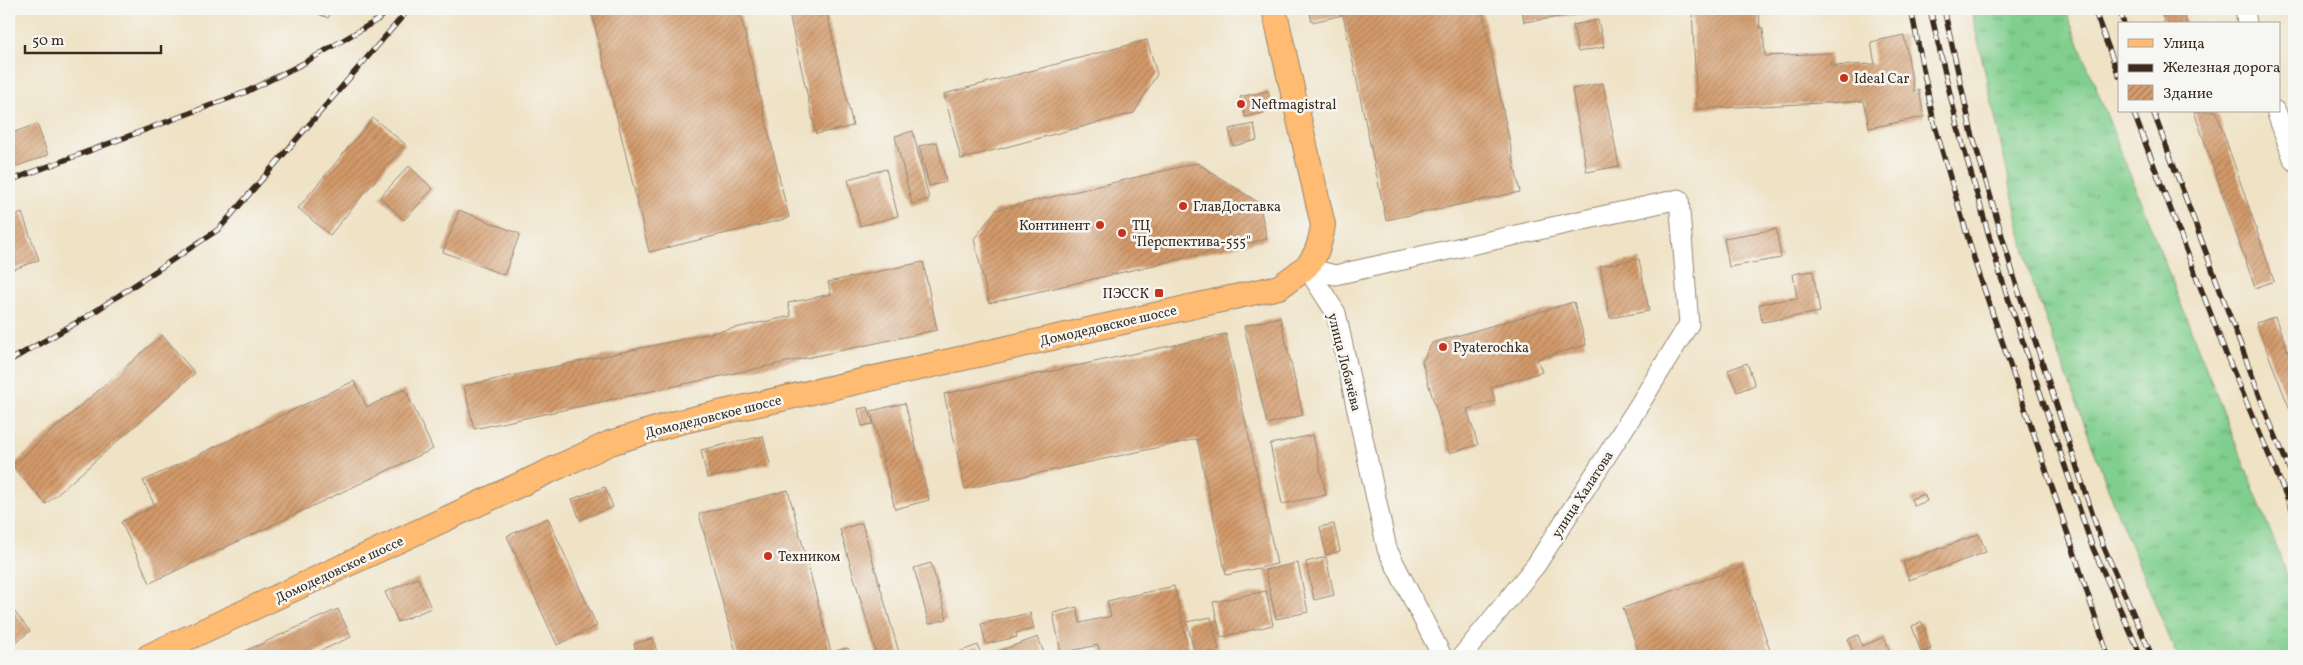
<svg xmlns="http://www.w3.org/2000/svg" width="2303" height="665" font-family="Vollkorn,serif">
<defs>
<pattern id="grass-tufts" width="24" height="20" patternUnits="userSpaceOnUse" patternTransform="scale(1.25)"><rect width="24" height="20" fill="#81cf8e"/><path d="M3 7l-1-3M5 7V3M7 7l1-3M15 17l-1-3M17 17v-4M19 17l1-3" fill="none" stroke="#6ba873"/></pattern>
<pattern id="building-hatch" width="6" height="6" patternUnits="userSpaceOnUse" patternTransform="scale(1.25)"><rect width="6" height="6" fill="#d39a6a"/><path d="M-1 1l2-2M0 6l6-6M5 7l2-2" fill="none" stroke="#ac7e57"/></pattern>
</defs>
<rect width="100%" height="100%" fill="#f6f6f2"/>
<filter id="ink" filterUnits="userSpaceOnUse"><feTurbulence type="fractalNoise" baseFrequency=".02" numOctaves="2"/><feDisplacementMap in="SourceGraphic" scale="10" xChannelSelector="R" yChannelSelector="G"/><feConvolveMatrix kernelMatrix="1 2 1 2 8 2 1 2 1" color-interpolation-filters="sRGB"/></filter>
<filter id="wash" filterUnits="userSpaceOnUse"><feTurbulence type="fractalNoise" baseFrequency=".0096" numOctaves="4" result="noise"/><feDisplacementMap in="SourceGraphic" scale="20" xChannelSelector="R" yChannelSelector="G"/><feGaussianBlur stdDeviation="1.12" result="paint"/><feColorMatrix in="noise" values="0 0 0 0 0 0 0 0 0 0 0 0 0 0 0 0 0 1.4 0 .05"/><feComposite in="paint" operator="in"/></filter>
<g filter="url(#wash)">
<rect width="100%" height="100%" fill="#efe2c5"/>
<path fill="url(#grass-tufts)" stroke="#5e7c56" d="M1971,9H2065L2294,592V656H2177L2115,507L2031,279Z"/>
<g id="blocks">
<g fill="url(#building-hatch)">
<path d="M307,9H333L328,18Z"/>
<path d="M591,9H739L789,218L649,252Z"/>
<path d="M788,9H826L853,126L816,134Z"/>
<path d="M1309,9H1482L1520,192L1386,220L1343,15L1312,22Z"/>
<path d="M1522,9H1595V12L1524,22Z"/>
<path d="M1692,9H1759L1760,28H1763L1765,56L1830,53L1831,66L1875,64L1871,42L1904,35L1914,91L1919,90L1924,117L1869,128L1864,101L1697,109Z"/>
<path d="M2160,9H2182L2187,24H2165Z"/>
<path d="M1598,20L1604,47L1578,52L1573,25Z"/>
<path d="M1147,40L1157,74L1134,113L961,159L944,94Z"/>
<path d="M1603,83L1619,166L1587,172L1572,89Z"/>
<path d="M1268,91L1273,111L1245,117L1240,97Z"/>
<path d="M2194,111H2216L2274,281L2255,288Z"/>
<path d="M373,118L405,144L330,235L298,208Z"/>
<path d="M37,124L48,155L9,169V134Z"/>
<path d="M1254,124L1257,140L1233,146L1229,129Z"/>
<path d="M913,131L929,199L912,204L895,136Z"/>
<path d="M937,142L946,182L929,186L919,146Z"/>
<path d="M1197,163L1259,203L1267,239L989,303L974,239L996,210Z"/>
<path d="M409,166L433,189L404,220L380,197Z"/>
<path d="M886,169L898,216L860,226L848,179Z"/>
<path d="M459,210L520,234L504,275L443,252Z"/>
<path d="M22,213L39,260L9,271V218Z"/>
<path d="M1776,229L1781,258L1729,267L1724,238Z"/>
<path d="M1639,259L1649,311L1610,318L1600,266Z"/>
<path d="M923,262L937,330L474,429L464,386L791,316L788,303L831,294L828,282Z"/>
<path d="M1813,271L1820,312L1762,322L1759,304L1797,298L1793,274Z"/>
<path d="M1574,302L1586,345L1537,359L1542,372L1491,387L1495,401L1467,409L1478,445L1449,453L1422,362L1432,343Z"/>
<path d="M1280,317L1303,415L1267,424L1244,326Z"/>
<path d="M2275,317L2294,367V420L2256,323Z"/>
<path d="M1226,334L1277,564L1226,575L1197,439L965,489L944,394Z"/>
<path d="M162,335L195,373L46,504L12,466Z"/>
<path d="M1747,363L1755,385L1737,392L1728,370Z"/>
<path d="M354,381L367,407L405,389L433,449L150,583L121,522L155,506L143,481Z"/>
<path d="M905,403L929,500L895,509L871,411Z"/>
<path d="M868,407L873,424L862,426L858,409Z"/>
<path d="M1313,435L1326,495L1282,504L1270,444Z"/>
<path d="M763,436L770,464L707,478L701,450Z"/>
<path d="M605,487L613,507L580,520L572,499Z"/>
<path d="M788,490L831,652L848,648L850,656H737L699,514Z"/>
<path d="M1924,494L1927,501L1914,506L1911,499Z"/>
<path d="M548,518L597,626L557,645L507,536Z"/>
<path d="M862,523L900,656H877L840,529Z"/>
<path d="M1334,524L1340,551L1326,555L1320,527Z"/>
<path d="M1979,534L1986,552L1909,580L1903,562Z"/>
<path d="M1326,557L1334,595L1314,600L1306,562Z"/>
<path d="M931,563L947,619L929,624L914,568Z"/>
<path d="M1298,563L1308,612L1276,619L1265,570Z"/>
<path d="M1742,567L1772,656H1640L1623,608Z"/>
<path d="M418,578L431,608L398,622L385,592Z"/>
<path d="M1174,586L1190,656H1101L1098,645L1061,653L1053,613L1077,607L1080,623L1111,616L1107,601Z"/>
<path d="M1266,591L1273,625L1221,637L1213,602Z"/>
<path d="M9,605L30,631L9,648Z"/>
<path d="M338,609L351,637L309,656H245L243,652Z"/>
<path d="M1030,613L1034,629L1016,633L1017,637L986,644L981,624Z"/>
<path d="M1211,617L1219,650L1195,655L1187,622Z"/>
<path d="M1922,622L1931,649L1921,652L1912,626Z"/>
<path d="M1858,635L1862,646L1884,637L1891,655L1852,656L1850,651L1852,650L1848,639Z"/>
<path d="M1038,637L1045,656H998L996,652Z"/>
<path d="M653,638L658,656H637L634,644Z"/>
<path d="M978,645L981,656H948Z"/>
</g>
</g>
</g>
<g filter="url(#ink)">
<use href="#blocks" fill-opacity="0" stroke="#958672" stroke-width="1"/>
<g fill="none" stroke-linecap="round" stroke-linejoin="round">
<defs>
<g id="minor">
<path d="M2245,9L2247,24"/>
<path d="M2276,111L2294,161"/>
<path d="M1307,268L1335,275L1679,199L1689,324L1636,410L1536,565L1462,656"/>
<path d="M1307,268L1336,313L1387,549L1442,656"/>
</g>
<path id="major" d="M149,656L610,443L679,422L1279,287C1308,267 1318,262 1323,225L1274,9"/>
</defs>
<use href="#minor" stroke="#958672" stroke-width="21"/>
<use href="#major" stroke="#958672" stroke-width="26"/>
<use href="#minor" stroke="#fff" stroke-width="19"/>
<use href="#major" stroke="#ffbb71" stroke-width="24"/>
<defs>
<g id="rail">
<path d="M1911,9L1934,123L1976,265L2074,552L2108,656"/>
<path d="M1930,9L1959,132L2001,277L2092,546L2141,656"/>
<path d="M1944,9L1971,130L2014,277L2102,543L2152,656"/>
<path d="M2094,9L2119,76"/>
<path d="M2119,9L2124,24"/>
<path d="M2133,111L2226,354L2294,514"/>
<path d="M2153,111L2268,418L2294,480"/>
<path d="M9,181L246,92L304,63L379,19L390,9"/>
<path d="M9,361L88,316L219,229L409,9"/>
</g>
</defs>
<use href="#rail" stroke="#3b2a1e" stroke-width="5.5"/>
<use href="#rail" stroke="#f6f6f2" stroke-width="4" stroke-dasharray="11" stroke-linecap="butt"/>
</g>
</g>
<g fill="#c8321e" stroke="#f6f6f2" stroke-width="2">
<circle cx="1844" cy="78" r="5"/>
<circle cx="1241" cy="104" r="5"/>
<circle cx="1183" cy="206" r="5"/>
<circle cx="1100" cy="225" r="5"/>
<circle cx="1122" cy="233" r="5"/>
<rect x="1154" y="288" width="10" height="10" rx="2.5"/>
<circle cx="1443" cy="347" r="5"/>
<circle cx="768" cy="556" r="5"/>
</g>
<g text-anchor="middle" stroke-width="5" stroke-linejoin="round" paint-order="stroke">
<g font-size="14" fill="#3b2a1e" stroke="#f6f6f2" text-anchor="start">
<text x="1854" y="83">Ideal Car</text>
<text x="1251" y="109">Neftmagistral</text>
<text x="1193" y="211">ГлавДоставка</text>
<text x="1090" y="230" text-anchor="end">Континент</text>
<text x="1132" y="230">ТЦ<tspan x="1132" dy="16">"Перспектива-555"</tspan></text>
<text x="1149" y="298" text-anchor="end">ПЭССК</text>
<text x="1453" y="352">Pyaterochka</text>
<text x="778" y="561">Техником</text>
</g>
<g font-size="14" fill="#3b2a1e" stroke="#f6f6f2">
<text transform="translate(1108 325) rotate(-13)" y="5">Домодедовское шоссе</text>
<text transform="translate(1345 362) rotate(76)" y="5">улица Лобачёва</text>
<text transform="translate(713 416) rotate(-14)" y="5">Домодедовское шоссе</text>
<text transform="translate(1582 494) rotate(-57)" y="5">улица Халатова</text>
<text transform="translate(339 569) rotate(-25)" y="5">Домодедовское шоссе</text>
</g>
</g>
<rect width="2303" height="665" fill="none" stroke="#f6f6f2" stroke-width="30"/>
<rect x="2118" y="22" width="162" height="90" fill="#f6f6f2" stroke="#aba49d"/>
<rect x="2128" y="39" width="25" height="8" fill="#ffbb71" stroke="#aba49d"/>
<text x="2163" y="48" font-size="15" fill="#3b2a1e">Улица</text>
<rect x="2128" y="64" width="25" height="8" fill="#3b2a1e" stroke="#aba49d"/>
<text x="2163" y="72" font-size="15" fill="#3b2a1e">Железная дорога</text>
<rect x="2128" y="85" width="25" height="15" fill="url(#building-hatch)" stroke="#aba49d"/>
<text x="2163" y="98" font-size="15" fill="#3b2a1e">Здание</text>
<path d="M25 45v8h136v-8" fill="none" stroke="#3b2a1e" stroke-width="2.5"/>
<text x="32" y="45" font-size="15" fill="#3b2a1e" stroke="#f6f6f2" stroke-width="4" paint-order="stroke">50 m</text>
</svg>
